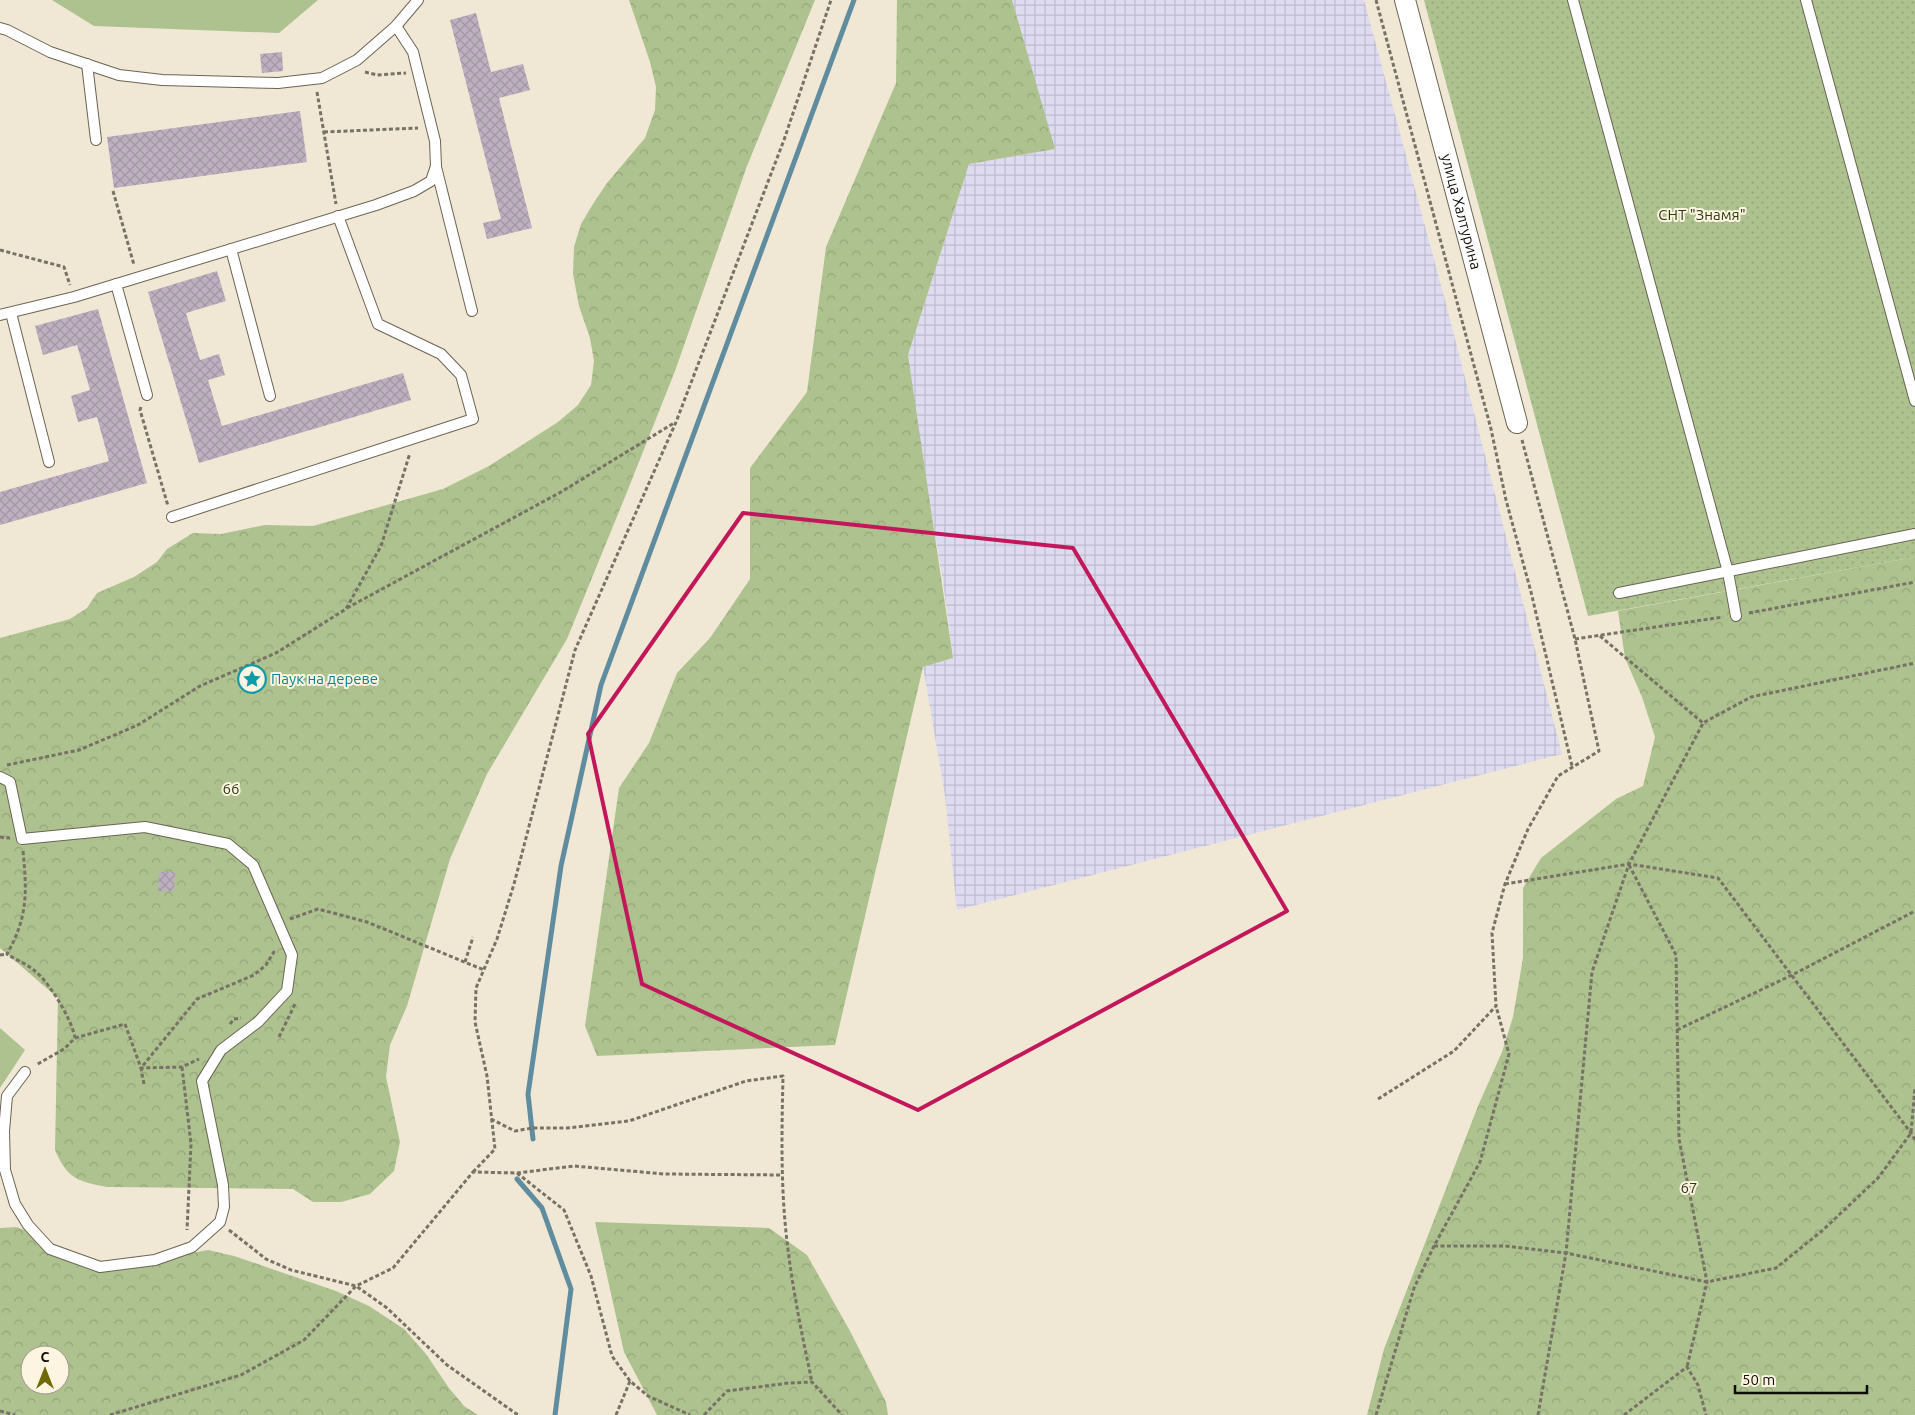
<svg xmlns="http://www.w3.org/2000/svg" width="1915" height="1415" font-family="Ubuntu,sans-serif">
<defs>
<pattern id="industrial-grid" width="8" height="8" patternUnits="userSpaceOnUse" patternTransform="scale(1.25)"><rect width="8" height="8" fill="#dedbf1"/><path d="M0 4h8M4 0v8" fill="none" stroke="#bdbbcd"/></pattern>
<pattern id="forest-crowns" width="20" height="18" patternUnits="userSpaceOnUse" patternTransform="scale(1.25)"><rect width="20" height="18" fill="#adc28f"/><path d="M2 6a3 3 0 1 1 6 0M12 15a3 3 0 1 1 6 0" fill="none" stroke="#94a67a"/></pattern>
<pattern id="garden-dots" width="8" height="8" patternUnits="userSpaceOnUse" patternTransform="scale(1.25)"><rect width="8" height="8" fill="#adc28f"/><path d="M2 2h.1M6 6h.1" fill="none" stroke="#94a67a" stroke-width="1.8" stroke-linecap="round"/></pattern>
<pattern id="building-cross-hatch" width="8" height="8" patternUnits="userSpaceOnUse" patternTransform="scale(1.25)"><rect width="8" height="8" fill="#beb0c0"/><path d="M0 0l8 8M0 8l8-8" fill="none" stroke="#a296a4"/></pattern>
</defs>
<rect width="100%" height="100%" fill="#f0e8d4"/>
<path fill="url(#industrial-grid)" d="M1012,0H1364L1445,300L1562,754L957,910L945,796L923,667L953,658L943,582L919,439L908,355L969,164L1054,149Z"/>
<g fill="#adc28f">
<path d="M52,0H318L279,33L94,26Z"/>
<path d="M0,1028L25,1050L0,1088Z"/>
</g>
<g fill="url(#forest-crowns)" fill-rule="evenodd">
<path d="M629,0H815L747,166L675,371L627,492L567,639L487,774L450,859L407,1006L390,1045L386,1077L400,1142L394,1171L370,1194L341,1202H313L293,1189L107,1187C78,1181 68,1180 55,1150L58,998L0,948V638L70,619L87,608L97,593L134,577L157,562L167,549L193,533L221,534L265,525L313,526L443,489L489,466L558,422L578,405L591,385L594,361L590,338L579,306L573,274L574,247L581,224L593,204L607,183L645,138L655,110L656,87L650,62Z"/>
<path d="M897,0H1012L1055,149L969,164L908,355L953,658L923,667L835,1045L597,1056L585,1026L619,788L649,743L677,673L710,638L750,579V468L807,392L826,247L896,83Z"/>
<path d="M1915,557V1415H1367L1384,1349L1478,1106L1502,1052L1513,1017L1523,958V888L1541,858L1616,799L1643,786L1655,737L1642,697L1625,658L1618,611Z"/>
<path d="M595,1222L769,1228L807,1255L850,1331L886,1402L888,1415H657L624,1352Z"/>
<path d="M16,1227L33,1233L57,1246L89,1260L123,1266L208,1250L234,1256L336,1291L369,1306L404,1329L426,1354L449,1388L464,1406L478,1415H0V1228ZM30,1355H60V1385H30Z"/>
</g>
<path fill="url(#garden-dots)" d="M1424,0H1915V557L1588,616Z"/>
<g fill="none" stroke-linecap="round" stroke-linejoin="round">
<g stroke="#5f8c9f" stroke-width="5">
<path d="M533,1139L528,1094L561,866L601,685L854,0"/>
<path d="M517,1179L542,1208L571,1289L555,1415"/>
</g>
</g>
<g fill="url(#building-cross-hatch)">
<path d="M476,13L491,72L523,64L530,90L499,98L532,228L487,239L483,223L501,219L450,20Z"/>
<path d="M282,52L283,71L262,73L260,54Z"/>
<path d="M300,111L307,162L114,188L107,137Z"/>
<path d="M217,271L226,301L186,313L200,360L219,354L225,375L208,380L222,426L403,373L411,400L199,463L148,292Z"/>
<path d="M98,309L147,483L0,525V492L109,461L97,417L78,422L71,396L90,390L77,345L43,355L35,326Z"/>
<path d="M159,872H175L174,891H158Z"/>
</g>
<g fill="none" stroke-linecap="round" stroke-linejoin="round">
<defs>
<g id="service">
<path d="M1573,0L1728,572L1736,616"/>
<path d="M1806,0L1915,401"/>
<path d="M0,28L7,30L50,52L119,75L162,80L278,83L322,78L357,60L396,26L418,0"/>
<path d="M87,64L96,140"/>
<path d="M436,167L472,311"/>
<path d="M231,249L270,396"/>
<path d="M116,284L147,395"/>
<path d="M11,313L49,462"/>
<path d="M0,315L74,297L376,205L414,191L431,181L436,166L435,141L413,52L396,26"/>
<path d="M172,517L473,419L461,375L441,354L378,324L338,216"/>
<path d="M1619,593L1915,534"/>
<path d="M0,777L10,782L22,839L145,827L228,844L253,865L292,955L287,991L258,1022L221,1050L202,1081L223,1185L224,1207L220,1222L192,1247L155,1260L100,1267L50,1249L28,1225L15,1204L5,1170L4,1131L7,1096L25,1072"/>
</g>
<g id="minor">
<path id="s1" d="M1405,0L1517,423"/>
</g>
</defs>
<use href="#service" stroke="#6b6453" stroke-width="12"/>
<use href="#minor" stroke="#6b6453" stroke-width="22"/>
<g stroke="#777265" stroke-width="3" stroke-dasharray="4 2.5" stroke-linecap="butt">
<path d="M1376,0L1491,429L1506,500L1531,592L1572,766"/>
<path d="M365,72L377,75L406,73"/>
<path d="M317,92L336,204"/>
<path d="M324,132L418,128"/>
<path d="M113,191L134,265"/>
<path d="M0,250L64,267L70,285"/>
<path d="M141,407L140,410L168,506"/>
<path d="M347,608L561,492L674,423"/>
<path d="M1749,613L1915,582"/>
<path d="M1600,636L1703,723"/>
<path d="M1575,639L1723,617"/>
<path d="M7,765L79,750L138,725L200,686L276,653L346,609L381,546L410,453"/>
<path d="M0,837L10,838"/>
<path d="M23,851C27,892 28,917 7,954C16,960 27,964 35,971C50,983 72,1020 75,1038L64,1049L36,1065"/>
<path d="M1629,865L1676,955L1679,1139L1707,1282L1687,1367"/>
<path d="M1505,884L1629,864L1718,878L1911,1133L1915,1140"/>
<path d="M290,919L318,909L367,922L484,970"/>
<path d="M0,955L7,954"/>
<path d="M465,962L473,937"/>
<path d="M230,1024L234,1019L241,1018"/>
<path d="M1677,1030L1792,975L1915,911"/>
<path d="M279,1037L296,1002"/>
<path d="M75,1038L125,1024L141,1068L182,1067L199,1059"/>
<path d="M182,1067L191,1144L187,1230"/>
<path d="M144,1084L141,1068L197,999L254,975L266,965L275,950"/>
<path d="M1378,1099L1454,1051L1496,1006L1492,933L1505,884L1528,829L1558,776L1599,751L1575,639L1522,440"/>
<path d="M491,1119L515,1131L532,1128H567L629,1121L746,1081L783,1076C782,1120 781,1165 784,1209C788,1267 800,1326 812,1382"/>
<path d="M473,1172L495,1149L487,1076L475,1022L476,988L497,939L514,884L575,650L676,422L784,140L831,0"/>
<path d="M517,1173L564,1210L591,1276L612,1356L630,1381L648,1396L690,1415"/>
<path d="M229,1230L266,1259L291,1270L356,1286L387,1308L447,1365L518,1415"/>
<path d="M1434,1246H1505L1566,1253L1707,1282L1776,1268L1823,1230L1878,1178L1911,1133L1915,1087"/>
<path d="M0,1411L15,1415"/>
<path d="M110,1415L241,1375L304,1340L356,1286L393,1268L473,1172L517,1173L574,1166L664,1174L782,1175"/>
<path d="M616,1415L630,1381"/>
<path d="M704,1415L727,1391L789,1383L812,1382L842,1415"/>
<path d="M1376,1415L1414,1288L1434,1246L1480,1162L1509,1054L1496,1006"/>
<path d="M1538,1415L1566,1253L1592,972L1629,864L1703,723L1751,697L1915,663"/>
<path d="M1624,1415L1687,1367L1698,1385L1706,1415"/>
</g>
<use href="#service" stroke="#fff" stroke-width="10"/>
<use href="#minor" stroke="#fff" stroke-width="20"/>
</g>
<path fill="none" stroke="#c2185b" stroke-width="4" stroke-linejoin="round" d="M743,513L1073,548L1287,911L918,1110L642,984L588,734Z"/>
<defs>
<symbol id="sight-ring" viewBox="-11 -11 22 22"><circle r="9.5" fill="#fdf5e1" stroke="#0f9aa8" stroke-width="1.5"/><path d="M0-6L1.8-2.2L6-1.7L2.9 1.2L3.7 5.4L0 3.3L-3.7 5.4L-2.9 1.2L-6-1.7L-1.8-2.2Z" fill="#0f9aa8"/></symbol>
</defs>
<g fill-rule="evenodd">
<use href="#sight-ring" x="236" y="663" width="32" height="32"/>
</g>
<g text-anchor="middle" stroke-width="4" stroke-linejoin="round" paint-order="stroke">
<g font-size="15" fill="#0f0c06" stroke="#fdf5e1">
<text dy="5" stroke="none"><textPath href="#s1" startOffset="219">улица Халтурина</textPath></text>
</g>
<g font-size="15" fill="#2c3a12" stroke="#fdf5e1">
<text x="1702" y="220">СНТ "Знамя"</text>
<text x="231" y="794">66</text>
<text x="1689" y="1193">67</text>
</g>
<g font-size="15" fill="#0d838f" stroke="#fdf5e1" text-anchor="start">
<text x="271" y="684">Паук на дереве</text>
</g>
</g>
<g transform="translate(45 1370)"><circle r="24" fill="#fdf5e1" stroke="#9e9889"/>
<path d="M0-4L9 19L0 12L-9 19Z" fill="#6e6901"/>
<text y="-8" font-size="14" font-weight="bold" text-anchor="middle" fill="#0f0c06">С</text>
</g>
<path d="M1735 1385v8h132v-8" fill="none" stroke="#0f0c06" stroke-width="2.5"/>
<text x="1742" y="1385" font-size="15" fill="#0f0c06" stroke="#fdf5e1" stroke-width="4" paint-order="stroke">50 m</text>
</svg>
